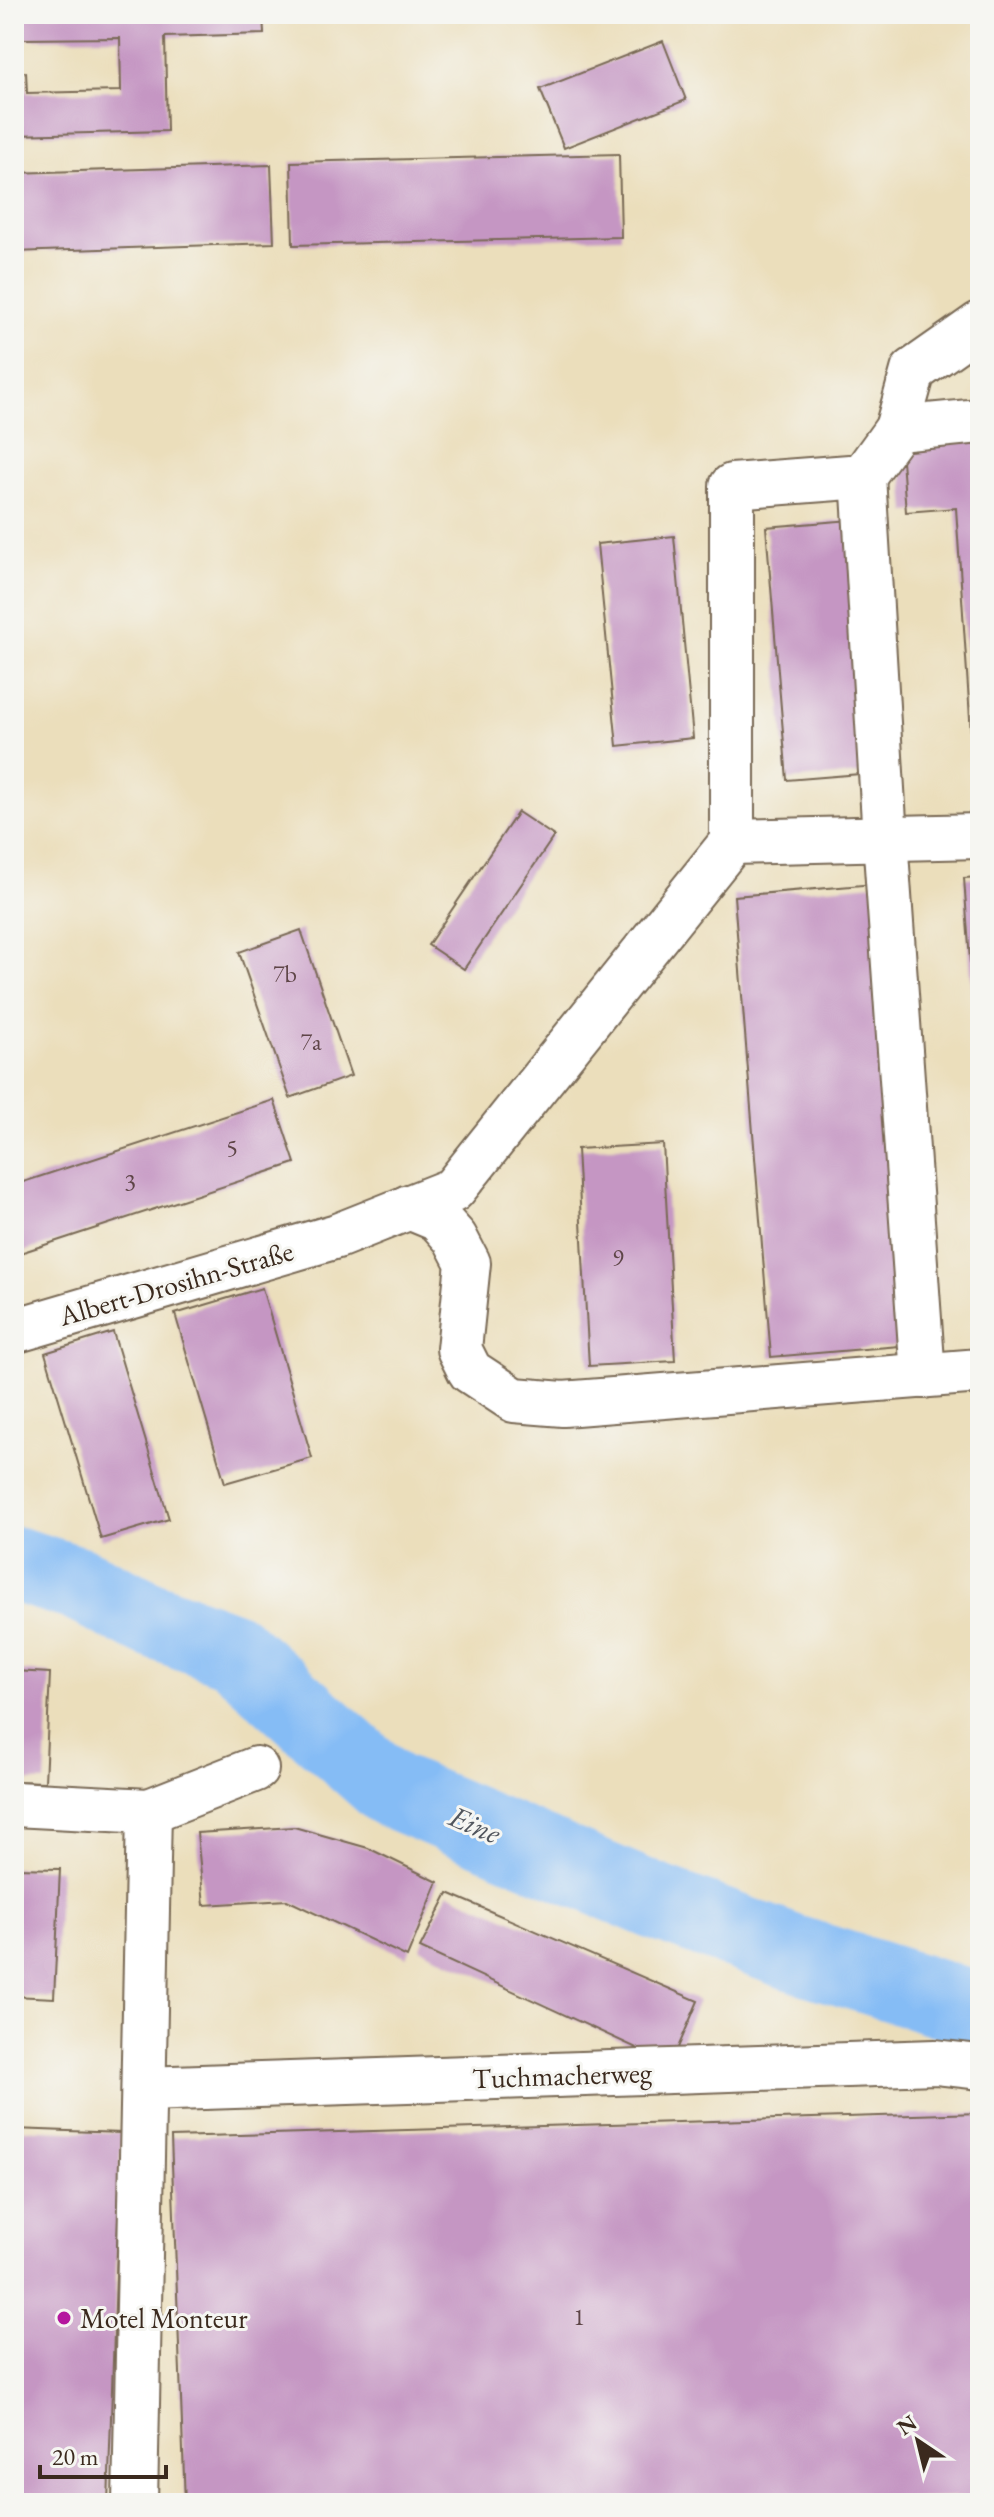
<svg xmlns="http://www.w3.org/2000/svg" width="994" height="2517" font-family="'EB Garamond',serif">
<rect width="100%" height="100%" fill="#f6f6f2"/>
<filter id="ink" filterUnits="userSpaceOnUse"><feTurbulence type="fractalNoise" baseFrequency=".0125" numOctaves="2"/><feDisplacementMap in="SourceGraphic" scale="16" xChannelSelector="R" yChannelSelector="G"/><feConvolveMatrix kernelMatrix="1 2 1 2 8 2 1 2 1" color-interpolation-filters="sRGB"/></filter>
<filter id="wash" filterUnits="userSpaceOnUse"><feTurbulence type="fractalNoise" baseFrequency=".006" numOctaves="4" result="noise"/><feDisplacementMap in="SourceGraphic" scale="32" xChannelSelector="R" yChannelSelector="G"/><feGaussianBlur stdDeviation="1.8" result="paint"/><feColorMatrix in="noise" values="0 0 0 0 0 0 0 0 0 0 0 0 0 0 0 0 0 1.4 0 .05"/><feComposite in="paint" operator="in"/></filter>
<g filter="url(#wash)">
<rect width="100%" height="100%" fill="#ebdebb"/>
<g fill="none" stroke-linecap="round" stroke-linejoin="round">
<path stroke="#85bcf5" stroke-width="76" d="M14,1564L76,1583L152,1620L233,1650L389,1789L656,1902L791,1952L980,2011"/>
</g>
<g id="blocks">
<g fill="#c596c3">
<path d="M21,14H263L264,34L165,37L167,131L14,135V73L26,72L27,93L121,91L120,38L21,39Z"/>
<path d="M663,41L686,100L564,148L540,89Z"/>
<path d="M619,154L621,237L293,245L291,162Z"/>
<path d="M271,165L274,243L14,252V173Z"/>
<path d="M980,440V762L973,763L956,508L906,512L901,447Z"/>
<path d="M851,520L872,773L787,780L766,527Z"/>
<path d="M674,536L693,738L617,746L597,544Z"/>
<path d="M518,812L554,836L464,969L428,945Z"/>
<path d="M980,877V1072H978L964,878Z"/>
<path d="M874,884L911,1345L771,1357L734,896Z"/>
<path d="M301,930L351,1076L290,1098L239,952Z"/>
<path d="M274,1100L295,1163L14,1255V1185Z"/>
<path d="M663,1144L675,1361L589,1366L577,1149Z"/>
<path d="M262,1288L312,1458L225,1483L175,1314Z"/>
<path d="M113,1332L169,1519L101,1539L45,1353Z"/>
<path d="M14,1671L50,1673L45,1782L14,1781Z"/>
<path d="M294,1827L368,1848L438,1882L407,1957L287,1900L204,1905L197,1833Z"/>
<path d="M14,1868L60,1869L54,1998L14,1996Z"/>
<path d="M448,1893L698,2001L671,2064L420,1948Z"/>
<path d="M980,2113V2497L794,2503H185L171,2137Z"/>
<path d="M14,2129L121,2133L108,2503H14Z"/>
</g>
</g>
</g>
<g filter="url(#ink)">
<use href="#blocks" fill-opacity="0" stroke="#796955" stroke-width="2"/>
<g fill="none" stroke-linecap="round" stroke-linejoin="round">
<defs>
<g id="minor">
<path d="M897,429L913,371L980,324"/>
<path d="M863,476L885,838L923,1376"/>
<path d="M732,842V486L863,476L897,429L980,421"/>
<path d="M409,1207L438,1219L455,1238L468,1263L459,1349L470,1371L514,1400L563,1404L980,1371"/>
<path d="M14,1331L337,1236L453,1190L732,842L980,836"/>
<path d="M14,1804L149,1811L135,2503"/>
<path d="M149,1811L256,1769"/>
<path d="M144,2089L935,2062L980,2067"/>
</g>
</defs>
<use href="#minor" stroke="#796955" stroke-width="48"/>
<use href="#minor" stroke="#fff" stroke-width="44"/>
</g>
</g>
<circle fill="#b5179e" stroke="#f6f6f2" stroke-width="3" cx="64" cy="2318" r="8"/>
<g text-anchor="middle" stroke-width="6" stroke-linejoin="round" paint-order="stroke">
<g font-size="24" fill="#5e4547">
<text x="285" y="982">7b</text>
<text x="311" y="1050">7a</text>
<text x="232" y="1156">5</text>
<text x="130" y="1190">3</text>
<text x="618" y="1266">9</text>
<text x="579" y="2325">1</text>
</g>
<g font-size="28" fill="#3b2a1e" stroke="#f6f6f2">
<text transform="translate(176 1283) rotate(-16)" y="10">Albert-Drosihn-Straße</text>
<text transform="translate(562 2075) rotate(-2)" y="10">Tuchmacherweg</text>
</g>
<g font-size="28" fill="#3b2a1e" stroke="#f6f6f2" text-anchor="start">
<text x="80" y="2328">Motel Monteur</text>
</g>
<g font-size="30" font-style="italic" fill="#51565e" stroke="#f6f6f2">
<text transform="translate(475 1825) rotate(23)" y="10">Eine</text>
</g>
</g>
<rect width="994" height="2517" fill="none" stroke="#f6f6f2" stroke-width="48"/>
<g transform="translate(918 2441) rotate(325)" stroke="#f6f6f2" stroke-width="6" paint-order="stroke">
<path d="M0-6L14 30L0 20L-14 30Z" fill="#3b2a1e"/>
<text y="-12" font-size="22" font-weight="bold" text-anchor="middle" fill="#3b2a1e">N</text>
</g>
<path d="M40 2465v12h126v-12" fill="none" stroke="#3b2a1e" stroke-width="4"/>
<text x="52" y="2465" font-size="24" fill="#3b2a1e" stroke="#f6f6f2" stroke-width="6" paint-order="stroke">20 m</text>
</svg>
